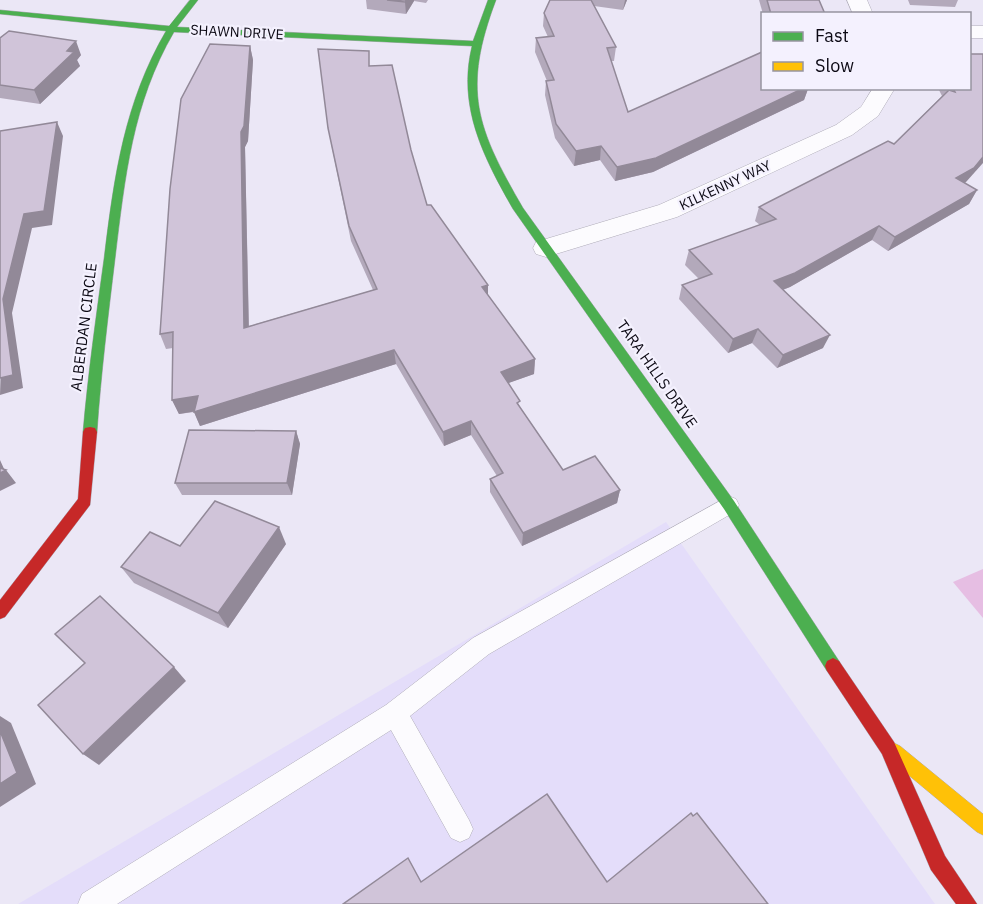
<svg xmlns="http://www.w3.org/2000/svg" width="983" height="904" font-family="'IBM Plex Sans',sans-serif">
<rect width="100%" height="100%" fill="#ebe7f6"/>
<path fill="#e4ddfa" d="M666,522L935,904H18Z"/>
<path fill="#e6bee3" d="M983,569V618L953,582Z"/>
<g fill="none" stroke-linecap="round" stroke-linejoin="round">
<defs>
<path id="lane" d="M729,496L736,499L739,505L736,511L489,654L410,716L469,820L473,829L469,838L460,842L451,838L391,730L117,904H78L82,894L386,705L473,638Z"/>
<g id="street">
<path d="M847,0H867L873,14H853Z"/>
<rect x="970" y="26" width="13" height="12"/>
<path d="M873,88H895L878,116L852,135L677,217L546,257L536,254L533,248L536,242L659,205L836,125L861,107Z"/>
</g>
<path id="fast" d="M190,0H198L177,27L473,41L488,0H496C462,90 476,127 523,208L734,501L839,661L841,666L839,671L833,674L827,671L724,509L513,209C484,158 457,107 472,46L174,32C132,104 125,178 115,259C108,317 101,374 97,432L95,436H85L83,432C88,374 96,317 104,259C114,177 124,103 166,31L0,14V10L169,26Z"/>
<path id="slow" d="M894,743L900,746L983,814V835L977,832L888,758L885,752L888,746Z"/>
<g id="jam">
<path d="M90,427L95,428L97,432L90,505L5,617L0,619V600L78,499L83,432L85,428Z"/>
<path d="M833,658L839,661L894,742L945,856L977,904H956L931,870L882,754L827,671L825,666L827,661Z"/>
</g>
</defs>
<use href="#lane" stroke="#afacb8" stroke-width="1"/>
<use href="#street" stroke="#afacb8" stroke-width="1"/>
<use href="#fast" stroke="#afacb8" stroke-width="1"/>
<use href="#slow" stroke="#afacb8" stroke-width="1"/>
<use href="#jam" stroke="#afacb8" stroke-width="1"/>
<use href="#lane" fill="#fcfbfe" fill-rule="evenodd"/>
<use href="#street" fill="#fcfbfe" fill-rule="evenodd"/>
<use href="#fast" fill="#4caf50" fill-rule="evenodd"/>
<use href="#slow" fill="#ffc107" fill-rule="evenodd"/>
<use href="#jam" fill="#c62828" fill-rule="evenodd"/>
</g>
<g fill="#b3a9bb">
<path d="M366,0H428L426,3L414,1L406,14L367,9Z"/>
<path d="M550,0H627L623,10L594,6L616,47L614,61H611L628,112L762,88H809L808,89L804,100L653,172L615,181L600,160L574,166L555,138L545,95L546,81H547L535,52L536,38L548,37L543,26L544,13Z"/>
<path d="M759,0H819L825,14H763Z"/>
<path d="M908,0H958L955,7L910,5Z"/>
<path d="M0,38L81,55L77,60L80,66L40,104L0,98Z"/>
<path d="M250,46L253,60L248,141L245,147L249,326L373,290L351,241L331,143L371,66L411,150L427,205L488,295L535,359L534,374L508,383L520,407L563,470L620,490L617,503L522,546L490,492V479L497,476L471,435L444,446L396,364L200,426L194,412L179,414L172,400L173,348L166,349L160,334Z"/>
<path d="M938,88H969L966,182L964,183L977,190L969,204L888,251L872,240L790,287L783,290L823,348L777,368L752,343L728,353L679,299L682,285L699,279L685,265L689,250L760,225L755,221L759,207L894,144L942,96Z"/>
<path d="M296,431L300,444L292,495H182L175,483Z"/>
<path d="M286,544L228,628L134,583L121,567Z"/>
</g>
<g fill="#928998">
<path d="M407,0H414V1L406,14L405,2Z"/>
<path d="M625,0H627L623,10Z"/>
<path d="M76,41L81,55L77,60L80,66L40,104L34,90Z"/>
<path d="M250,46L253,60L248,141L245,147L249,342L244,328L241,132Z"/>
<path d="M797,88H809L808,89L804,100L653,172L615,181L617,167Z"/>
<path d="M57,122L63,136L52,225L32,228L12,313L23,388L0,395L3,299L24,214Z"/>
<path d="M601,146L600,160L574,166L576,151Z"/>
<path d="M983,157V163L966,182L948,193L956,178Z"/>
<path d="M977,190L969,204L888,251L895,237Z"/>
<path d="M879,226L872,240L790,287L768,295L774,281Z"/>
<path d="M488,285V300L482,287Z"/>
<path d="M758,329L752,343L728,353L733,339Z"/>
<path d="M830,335L823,348L777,368L783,355Z"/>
<path d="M394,350L396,364L200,426L194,412L197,411L179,414L172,400Z"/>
<path d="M535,359L534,374L500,386L501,372Z"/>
<path d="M471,421V435L444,446L443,432Z"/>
<path d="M296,431L300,444L292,495L287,483Z"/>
<path d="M0,460L5,471L6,470L16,483L0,491Z"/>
<path d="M620,490L617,503L522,546L523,533Z"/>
<path d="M279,527L286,544L228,628L218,613Z"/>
<path d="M174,667L186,681L99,765L83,754Z"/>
<path d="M0,716L11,723L36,784L0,807Z"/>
</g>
<g fill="#d0c4d9" stroke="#928998" stroke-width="1.5">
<path d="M387,0H407L405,2Z"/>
<path d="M550,0H591L616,47L607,48L628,112L762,52V88H804L656,158L617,167L601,146L576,151L556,124L546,81L554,80L536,38L554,36L544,13Z"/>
<path d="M767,0H819L825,14H771Z"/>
<path d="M9,31L76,41L67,51L74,52L34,90L0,85V38Z"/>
<path d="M210,44L250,46L244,126L241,132L244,328L377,289L349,226L328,128L318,49L369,51V66L392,65L411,150L427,205H431L488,285L482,287L535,359L501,372L520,401L517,403L563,470L595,456L620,490L523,533L490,479L503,473L471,421L443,432L394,350L194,412L198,396L172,400L173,332L160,334L170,189L181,99Z"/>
<path d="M969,54H983V157L974,168L956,178L977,190L895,237L879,226L795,273L774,281L830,335L783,355L758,329L733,339L682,285L712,274L689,250L776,219L759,207L888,141L894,144L949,90L955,92L953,88H969Z"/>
<path d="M57,122L44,211L24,214L3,299L13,375L0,378V131Z"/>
<path d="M189,430L296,431L287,483H175Z"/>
<path d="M0,468L6,470L0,473Z"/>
<path d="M215,501L279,527L218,613L121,567L150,532L180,546Z"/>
<path d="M100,596L174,667L83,754L38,705L85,663L55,634Z"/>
<path d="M0,731L17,773L0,784Z"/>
<path d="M547,794L607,882L691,813L693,816L697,813L768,904H343L408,858L421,882Z"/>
</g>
<g text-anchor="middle" stroke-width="4.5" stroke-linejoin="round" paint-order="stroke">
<g font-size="14" fill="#0c0914" stroke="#f4f1fe">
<text transform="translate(237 32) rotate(3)" y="5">SHAWN DRIVE</text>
<text transform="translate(725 185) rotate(-25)" y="5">KILKENNY WAY</text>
</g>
<g font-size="15" fill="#0c0914" stroke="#f4f1fe">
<text transform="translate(84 327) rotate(-83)" y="5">ALBERDAN CIRCLE</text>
<text transform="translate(657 374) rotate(55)" y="5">TARA HILLS DRIVE</text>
</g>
</g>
<rect x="761" y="12" width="210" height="78" fill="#f4f1fe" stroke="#9794a0" stroke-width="1.5"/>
<rect x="773" y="32" width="30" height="9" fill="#4caf50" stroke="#9794a0" stroke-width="1.5"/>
<text x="815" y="42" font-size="18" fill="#0c0914">Fast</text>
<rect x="773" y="62" width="30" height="9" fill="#ffc107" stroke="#9794a0" stroke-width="1.5"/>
<text x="815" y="72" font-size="18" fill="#0c0914">Slow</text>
</svg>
